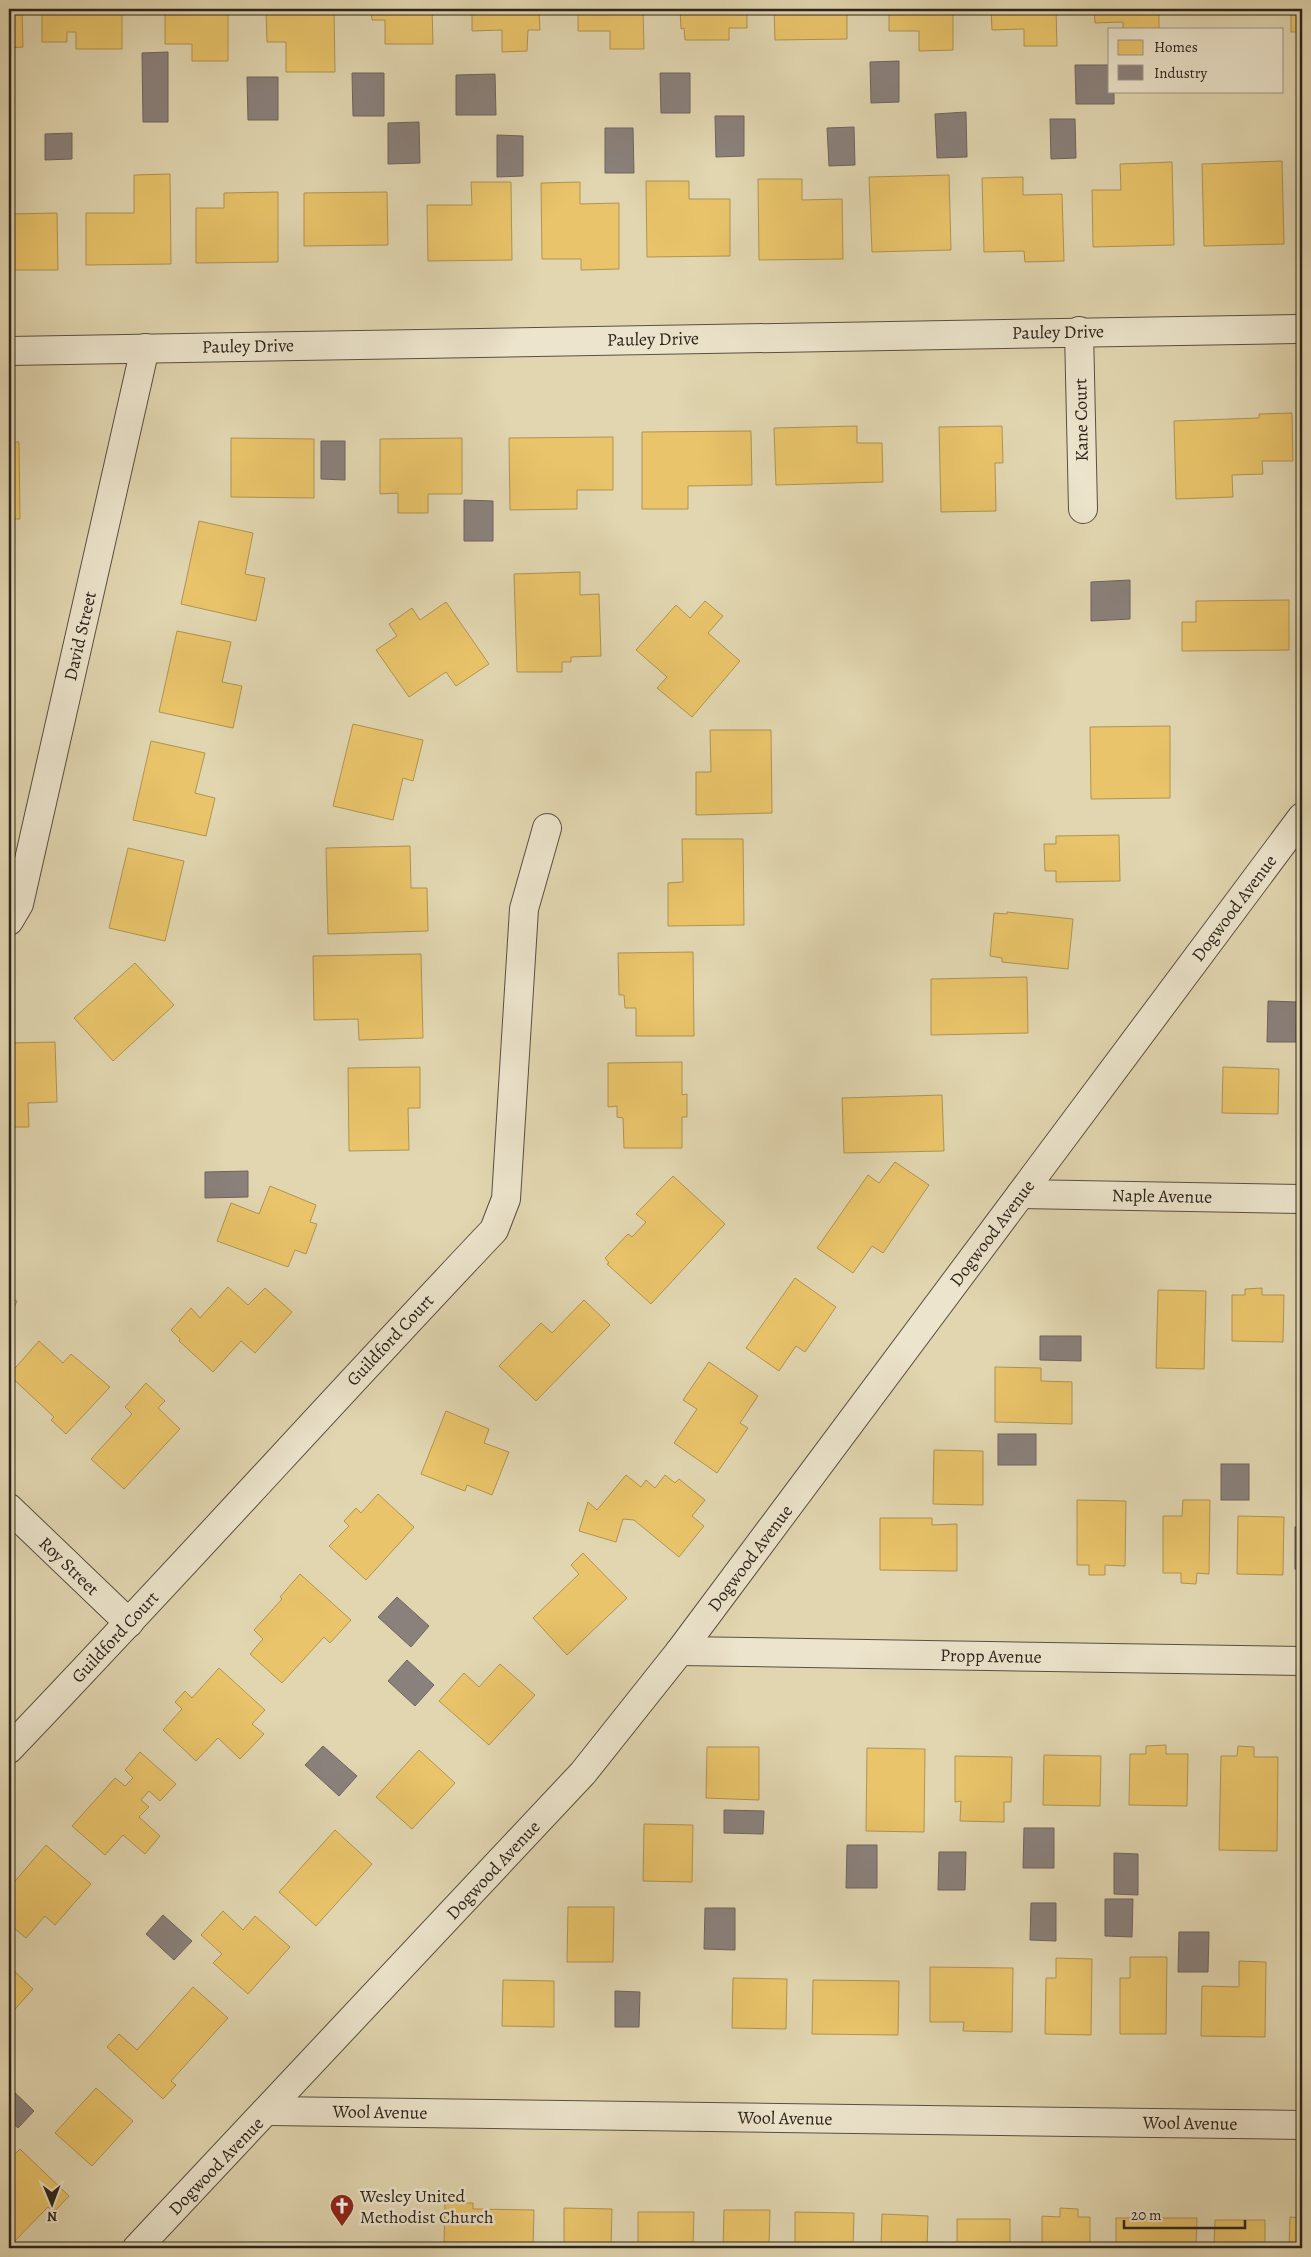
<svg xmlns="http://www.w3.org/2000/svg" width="1311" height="2257" font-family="Alegreya,serif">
<rect width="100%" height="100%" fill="#e1d6b0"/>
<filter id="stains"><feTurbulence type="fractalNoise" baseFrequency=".004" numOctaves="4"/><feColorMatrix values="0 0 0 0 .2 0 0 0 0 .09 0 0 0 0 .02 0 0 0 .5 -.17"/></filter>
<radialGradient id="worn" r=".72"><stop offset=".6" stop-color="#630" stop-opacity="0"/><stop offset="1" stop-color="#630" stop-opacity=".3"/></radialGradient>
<g fill="#e9c46a" stroke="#b09452">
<path d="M9,9H22L23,47L9,48Z"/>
<path d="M42,9H122V49H76V32H67V42H42Z"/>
<path d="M165,9H228V61H192V44H165Z"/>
<path d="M266,9H334L335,72H286V42H267Z"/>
<path d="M371,9H432L433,44H385V20H372Z"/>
<path d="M472,9H539L540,30H528L527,51L502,52V30L472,31Z"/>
<path d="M578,9H643L644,49H610V31H578Z"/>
<path d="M680,9H747V28H729V40H685L684,28L681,29Z"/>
<path d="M774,9H847V39L775,40Z"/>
<path d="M889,9H953V50L919,51V31H889Z"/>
<path d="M991,9H1056L1057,46H1024V29L992,30Z"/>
<path d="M1094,9H1159V29H1123V22L1095,23Z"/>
<rect x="1193" y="9" width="69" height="4"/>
<rect x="1291" y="9" width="11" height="23"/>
<path d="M1282,161L1284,244L1204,246L1202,164Z"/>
<path d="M1172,162L1174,245L1093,247L1092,190H1121L1120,164Z"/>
<path d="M170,174L171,264L86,265V213H134V175Z"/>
<path d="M949,175L951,250L872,252L869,177Z"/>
<path d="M1023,177V195L1062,194L1064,261L1025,262L1024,251L984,252L982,178Z"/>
<path d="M758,179H802V200L842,199L843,259L759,260Z"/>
<path d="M646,181H689V199H730V256L647,257Z"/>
<path d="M471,182H511L512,260L428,261L427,205H472Z"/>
<path d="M580,182V204L619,203V269L581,270V259H542L541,183Z"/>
<path d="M278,192V262L196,263V208H224V193Z"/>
<path d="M387,192L388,245L304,246V193Z"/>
<path d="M57,213L58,270H9V214Z"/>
<path d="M1292,413L1293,461H1262L1263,474L1232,475L1233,497L1176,499L1174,421L1259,418V414Z"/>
<path d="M857,426V443H882L883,482L776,485L774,428Z"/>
<path d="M1002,426L1003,463H995L996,511L941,512L939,427Z"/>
<path d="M751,431L752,485L688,486V509H642V432Z"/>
<path d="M613,437V490H577V509L510,510L509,438Z"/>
<path d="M231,438L314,439V498L231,497Z"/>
<path d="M462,438V494H428V513H398V493L380,494V439Z"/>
<path d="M9,442H19L20,519H9Z"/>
<path d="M199,521L253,533L245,574L265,578L256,621L181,604Z"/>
<path d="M580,572V595L599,594L601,656L571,657V662H562V672H517L514,574Z"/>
<path d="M1289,600V650L1182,651V622H1196V601Z"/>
<path d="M705,601L723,616L708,633L740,661L692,717L657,688L667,677L636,650L676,605L690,618Z"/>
<path d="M446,602L489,664L456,686L446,672L409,697L376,650L397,636L389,624L412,608L420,620Z"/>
<path d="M177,631L231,642L222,682L242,686L233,728L159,712Z"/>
<path d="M353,724L423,740L413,781L403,778L393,820L333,806Z"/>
<path d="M1170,726V798L1091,799L1090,727Z"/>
<path d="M710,730H771L772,813L696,815V772H711Z"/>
<path d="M151,741L205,753L195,793L215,798L206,836L133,820Z"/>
<path d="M1119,835L1120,881L1056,882V871H1045L1044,844H1056V836Z"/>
<path d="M682,839H743L744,925L668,926V883L683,882Z"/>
<path d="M410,846L411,888H427L428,931L328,934L326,848Z"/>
<path d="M128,848L184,861L165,941L109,928Z"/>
<path d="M1007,912L1073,919L1068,969L1002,962V958L990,956L994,913L1007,914Z"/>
<path d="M693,952L694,1036H636V1008H625L624,995H619L618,953Z"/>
<path d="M421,954L423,1038L359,1040L358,1019L314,1020L313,956Z"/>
<path d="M135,963L174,1005L113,1061L74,1018Z"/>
<path d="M1027,977L1028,1033L931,1035V979Z"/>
<path d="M55,1042L57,1102L28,1103L29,1127H9V1043Z"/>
<path d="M682,1062V1095L687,1094V1117H682V1148H624L623,1118L617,1117V1106L608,1107V1063Z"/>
<path d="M420,1067V1108H408L409,1150L349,1151L348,1068Z"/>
<path d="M1223,1067L1279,1069L1278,1114L1222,1113Z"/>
<path d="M942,1095L944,1151L844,1153L842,1098Z"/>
<path d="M895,1162L929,1185L883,1253L872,1246L853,1273L817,1248L868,1175L879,1183Z"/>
<path d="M673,1176L725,1224L651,1304L607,1264L609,1263L605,1258L628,1234L632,1237L646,1222L636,1214Z"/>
<path d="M270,1186L316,1205L310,1222L317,1224L306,1254L295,1250L288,1267L217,1241L231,1203L259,1214Z"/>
<path d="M795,1278L836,1307L805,1352L796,1346L779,1371L746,1348Z"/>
<path d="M228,1287L248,1305L265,1288L292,1312L255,1353L241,1341L213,1372L179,1341L180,1339L171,1330L191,1308L200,1318Z"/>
<path d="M1262,1288V1295H1284L1283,1342L1232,1341V1295H1245V1289Z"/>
<path d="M1158,1290L1206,1291L1204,1369L1156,1368Z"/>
<path d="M9,1298L17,1301L9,1320Z"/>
<path d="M584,1300L610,1325L536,1401L499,1366L541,1323L552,1333Z"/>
<path d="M39,1341L63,1363L71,1354L110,1387L66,1434L51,1420L54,1417L9,1375Z"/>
<path d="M709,1362L758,1396L740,1423L748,1428L717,1473L674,1443L697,1409L683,1400Z"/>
<path d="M995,1367L1041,1368V1381L1072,1382V1424L995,1422Z"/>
<path d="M146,1383L165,1401L158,1408L180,1429L124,1489L91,1459L132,1414L125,1407Z"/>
<path d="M446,1411L489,1429L484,1443L509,1452L492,1495L467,1485L465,1491L421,1474Z"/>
<path d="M934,1450L983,1451V1505L933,1504Z"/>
<path d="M626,1475L641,1487L646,1480L655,1488L665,1475L675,1483L679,1479L705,1500L692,1516L704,1526L679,1557L634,1520L623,1519L616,1542L579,1531L588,1502L597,1510Z"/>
<path d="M378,1494L414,1527L366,1580L329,1546L349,1526L344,1521L356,1508L361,1513Z"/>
<path d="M1077,1500L1126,1501L1125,1566L1105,1565V1575H1089V1565H1077Z"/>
<path d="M1183,1500H1210L1209,1574L1197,1573L1196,1584L1181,1583V1573H1163V1516H1182Z"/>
<path d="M1238,1516L1284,1517L1283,1575L1237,1574Z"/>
<path d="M880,1518H932V1525L957,1524V1571L880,1570Z"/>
<path d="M583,1553L627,1598L567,1655L533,1618L579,1574L571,1565Z"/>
<path d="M300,1574L351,1620L330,1643L324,1637L282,1683L250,1654L263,1639L254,1630L282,1599L280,1597Z"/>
<path d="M500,1664L535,1695L489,1745L439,1701L464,1673L479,1687Z"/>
<path d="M219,1668L265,1710L252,1724L264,1734L240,1759L218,1738L196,1761L163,1730L182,1709L175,1702L185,1691L192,1698Z"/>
<path d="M1166,1745V1754H1188L1187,1806L1129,1805L1130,1754H1146V1746Z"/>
<path d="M1238,1746L1254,1747V1757H1278L1277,1851L1219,1850L1221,1756H1237Z"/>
<path d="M707,1747H759V1800L706,1798Z"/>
<path d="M867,1748L925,1749L924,1832L866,1831Z"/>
<path d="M419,1750L455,1783L412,1829L376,1797Z"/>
<path d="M140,1752L176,1784L160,1801L149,1791L141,1800L149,1807L139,1817L160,1836L145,1854L123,1835L105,1855L72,1826L115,1778L125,1786L133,1778L125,1770Z"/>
<path d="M1044,1755L1101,1756L1100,1806L1043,1805Z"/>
<path d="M955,1756L1012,1757L1011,1802H1004V1822L960,1821L961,1801L955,1802Z"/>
<path d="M644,1824L693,1825L692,1882L643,1881Z"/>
<path d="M335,1830L372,1864L316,1926L279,1892Z"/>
<path d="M46,1845L91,1884L55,1925L45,1916L26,1938L9,1924V1888Z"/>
<path d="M568,1907H614L613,1962H567Z"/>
<path d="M223,1911L243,1930L255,1916L290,1947L248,1994L213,1963L222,1954L201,1935Z"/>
<path d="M1130,1957H1167L1166,2034H1120V1978H1130Z"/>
<path d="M1056,1958L1092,1959L1091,2035L1045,2034L1046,1978H1056Z"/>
<path d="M1239,1961L1266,1962L1265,2037L1201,2036L1202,1986L1239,1987Z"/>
<path d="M9,1966L33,1989L9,2016Z"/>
<path d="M930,1967L1013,1968L1012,2032L963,2031L964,2022H930Z"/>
<path d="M733,1978L787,1979L786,2029L732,2028Z"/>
<path d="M503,1980L554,1981V2027L502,2026Z"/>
<path d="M813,1980L899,1981L898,2035L812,2034Z"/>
<path d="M193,1987L228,2018L171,2081L176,2085L163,2099L107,2047L119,2034L137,2050Z"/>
<path d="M96,2088L133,2121L92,2166L55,2133Z"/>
<path d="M20,2149L69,2196L54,2212L48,2207L9,2247V2182L15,2176L9,2169V2160Z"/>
<path d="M445,2203H473V2209L534,2210L533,2248H469V2244H444Z"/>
<path d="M564,2208L612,2209L611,2248H564Z"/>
<path d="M1060,2208L1078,2209V2217H1090V2248H1042V2216L1060,2217Z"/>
<path d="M724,2210H770L769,2248H723Z"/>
<path d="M638,2212H694L693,2248H638Z"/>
<path d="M795,2212L854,2213L853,2248H795Z"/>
<path d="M882,2214L928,2216L927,2248H881Z"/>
<path d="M1290,2217L1302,2218V2248H1289Z"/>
<path d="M1116,2218H1197L1196,2248H1116Z"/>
<rect x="957" y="2219" width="53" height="29"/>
<path d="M1215,2220H1265V2248H1214Z"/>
</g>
<g fill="#8a817c" stroke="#6e655f">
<path d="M168,52V122H143L142,53Z"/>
<path d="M899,61V102L871,103L870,62Z"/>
<path d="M1075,65H1110V91H1114V104H1076Z"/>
<path d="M352,73H384V116H353Z"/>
<path d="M660,73H690V113H661Z"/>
<path d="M495,74L496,115H456V75Z"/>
<path d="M247,77H278V120H248Z"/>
<path d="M966,112L967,157L937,158L935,114Z"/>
<path d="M715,116H744V156L716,157Z"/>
<path d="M1050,119H1075L1076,158L1051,159Z"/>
<path d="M419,122L420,163L388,164V123Z"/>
<path d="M854,127L855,165L829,166L827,128Z"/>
<path d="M605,128H633L634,173H605Z"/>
<path d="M72,133V159L45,160V134Z"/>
<path d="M497,135L523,136V176L497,177Z"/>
<path d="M321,441H345V480L321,479Z"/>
<path d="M464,500L493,501V541H464Z"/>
<path d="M1130,580V619L1091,621V582Z"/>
<path d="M1268,1001L1297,1002L1296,1042H1267Z"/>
<path d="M248,1171V1197L205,1198V1172Z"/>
<path d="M1040,1336H1081V1361L1040,1360Z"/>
<path d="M1301,1354H1302V1384H1300Z"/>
<rect x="998" y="1434" width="38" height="31"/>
<rect x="1221" y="1464" width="28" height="36"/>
<rect x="1295" y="1527" width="7" height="42"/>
<path d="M397,1597L429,1626L411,1647L378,1617Z"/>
<path d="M407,1660L434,1685L415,1706L388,1681Z"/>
<path d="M323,1746L357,1776L339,1796L305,1765Z"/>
<path d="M724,1810L764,1811L763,1834L724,1833Z"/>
<path d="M1024,1828H1054V1868H1023Z"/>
<path d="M847,1845H877V1888H846Z"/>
<path d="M939,1852H966L965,1890H938Z"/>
<path d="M1114,1853L1138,1854V1895L1114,1894Z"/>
<path d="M1105,1899H1133L1132,1937L1105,1936Z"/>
<path d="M1031,1903H1056V1941L1030,1940Z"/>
<path d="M705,1908H735V1950L704,1949Z"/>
<path d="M163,1915L192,1941L174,1960L146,1934Z"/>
<path d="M1179,1932H1209L1208,1972H1178Z"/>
<path d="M615,1991L640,1992L639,2027H615Z"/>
<path d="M9,2087L34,2111L18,2128L9,2120Z"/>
</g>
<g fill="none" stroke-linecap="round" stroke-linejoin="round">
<defs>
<g id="minor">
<path d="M1079,331L1083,509"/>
<path d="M9,351L1297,329"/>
<path d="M9,921L19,904L145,348"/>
<path d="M1021,1194L1302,1199"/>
<path d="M9,1508L129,1623"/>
<path d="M680,1651L1302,1661"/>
<path d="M9,1749C173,1578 331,1402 494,1230L506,1199L524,909L547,828"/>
<path d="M268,2111L1302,2125"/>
<path d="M137,2248L583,1773L680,1651L1302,817"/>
</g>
</defs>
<use href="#minor" stroke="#595040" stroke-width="30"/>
<use href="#minor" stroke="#ece4cc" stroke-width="28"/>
</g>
<defs>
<symbol id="church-pin" viewBox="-11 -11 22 30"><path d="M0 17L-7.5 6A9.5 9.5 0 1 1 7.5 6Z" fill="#8f2418" stroke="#ece4cc"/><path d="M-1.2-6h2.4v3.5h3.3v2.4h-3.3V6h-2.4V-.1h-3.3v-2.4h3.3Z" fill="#fff"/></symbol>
</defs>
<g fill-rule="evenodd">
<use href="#church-pin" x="328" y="2192" width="28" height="38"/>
</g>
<g text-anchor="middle" stroke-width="5" stroke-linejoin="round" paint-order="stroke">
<g font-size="18" fill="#2c241b" stroke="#ece4cc">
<text transform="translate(1058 332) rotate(-1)" y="6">Pauley Drive</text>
<text transform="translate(653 339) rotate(-1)" y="6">Pauley Drive</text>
<text transform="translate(248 346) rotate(-1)" y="6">Pauley Drive</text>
<text transform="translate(1081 420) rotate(-91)" y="6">Kane Court</text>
<text transform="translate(80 636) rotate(-77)" y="6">David Street</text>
<text transform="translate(1234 908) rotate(-53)" y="6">Dogwood Avenue</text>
<text transform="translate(1162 1196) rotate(1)" y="6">Naple Avenue</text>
<text transform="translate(992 1233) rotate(-53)" y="6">Dogwood Avenue</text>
<text transform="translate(390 1340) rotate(-47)" y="6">Guildford Court</text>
<text transform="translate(750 1558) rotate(-53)" y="6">Dogwood Avenue</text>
<text transform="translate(69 1566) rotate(44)" y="6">Roy Street</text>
<text transform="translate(115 1637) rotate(-47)" y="6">Guildford Court</text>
<text transform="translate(991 1656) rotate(1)" y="6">Propp Avenue</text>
<text transform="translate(493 1870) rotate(-47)" y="6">Dogwood Avenue</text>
<text transform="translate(380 2112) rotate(1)" y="6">Wool Avenue</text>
<text transform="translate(785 2118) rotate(1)" y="6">Wool Avenue</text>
<text transform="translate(1190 2123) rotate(1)" y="6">Wool Avenue</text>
<text transform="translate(216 2166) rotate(-46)" y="6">Dogwood Avenue</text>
</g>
<g font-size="18" fill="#2c241b" stroke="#ece4cc" text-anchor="start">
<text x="360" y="2202">Wesley United<tspan x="360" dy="21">Methodist Church</tspan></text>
</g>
</g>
<rect width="1311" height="2257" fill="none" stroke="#e1d6b0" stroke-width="30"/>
<rect x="10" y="10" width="1291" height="2237" fill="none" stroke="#2c241b" stroke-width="2.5"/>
<rect x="15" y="15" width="1281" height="2227" fill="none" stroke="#2c241b"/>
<rect x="1108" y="28" width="175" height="65" fill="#ece4cc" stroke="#9f9785"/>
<rect x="1118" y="40" width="25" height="15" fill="#e9c46a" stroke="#9f9785"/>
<text x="1154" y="52" font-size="15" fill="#2c241b">Homes</text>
<rect x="1118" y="65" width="25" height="15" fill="#8a817c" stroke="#9f9785"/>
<text x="1154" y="78" font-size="15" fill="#2c241b">Industry</text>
<g transform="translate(52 2204) rotate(179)" stroke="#ece4cc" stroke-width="4" paint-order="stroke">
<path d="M0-4L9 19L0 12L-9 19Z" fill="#2c241b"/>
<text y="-8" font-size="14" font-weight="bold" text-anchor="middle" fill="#2c241b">N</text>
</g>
<path d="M1124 2220v8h121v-8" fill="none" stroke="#2c241b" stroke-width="2.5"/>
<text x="1131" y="2220" font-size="15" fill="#2c241b" stroke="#ece4cc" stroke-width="4" paint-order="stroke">20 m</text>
<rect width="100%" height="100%" filter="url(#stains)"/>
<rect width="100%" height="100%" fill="url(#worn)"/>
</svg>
